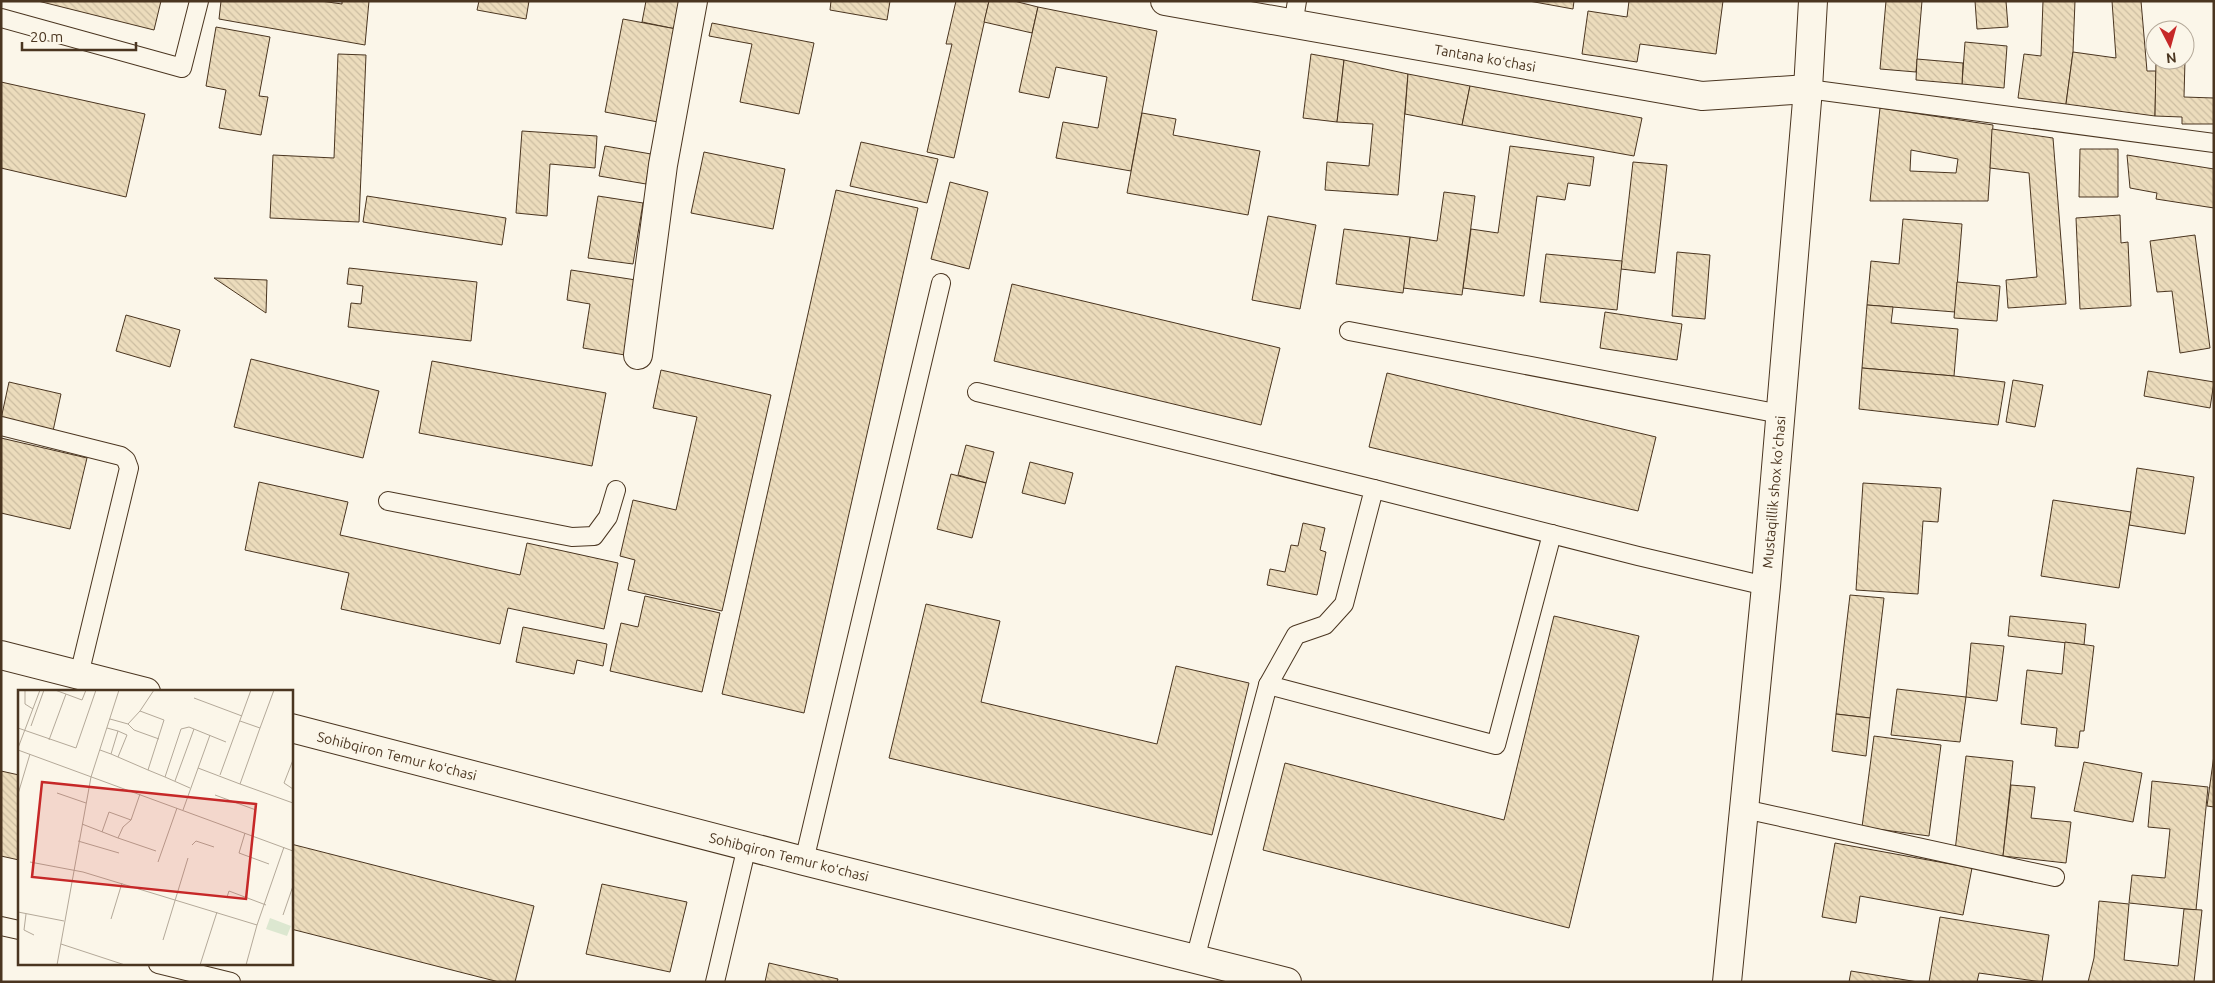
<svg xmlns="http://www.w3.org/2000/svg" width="2215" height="983" font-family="Ubuntu,sans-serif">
<defs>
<pattern id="building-back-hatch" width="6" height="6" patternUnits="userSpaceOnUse" patternTransform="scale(1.25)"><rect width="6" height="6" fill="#ecdcbc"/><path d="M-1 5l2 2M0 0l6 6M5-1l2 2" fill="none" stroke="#ccbda1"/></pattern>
</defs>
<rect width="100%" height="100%" fill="#fbf6e9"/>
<g fill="url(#building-back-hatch)" stroke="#4a3520" fill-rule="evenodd">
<path d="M38,1H161L154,30Z"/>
<path d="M221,1H321L342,4V1H369L365,45L219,19Z"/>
<path d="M479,1H529L526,19L477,10Z"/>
<path d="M646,1H681L676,29L642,22Z"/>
<path d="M831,1H890L887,20L830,10Z"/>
<path d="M956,1H989L954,158L927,152L952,44H946Z"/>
<path d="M989,1H1014L1038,7L1032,33L984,22Z"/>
<path d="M1529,1H1574L1573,9Z"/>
<path d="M1629,1H1723L1716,54L1640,44L1637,62L1582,54L1588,11L1627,17Z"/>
<path d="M1886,1H1922L1916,72L1880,69Z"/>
<path d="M1975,1H2006L2008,27L1977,29Z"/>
<path d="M2043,1H2075L2073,52L2066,104L2018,98L2024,54L2041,56Z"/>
<path d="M2112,1H2141L2147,71H2156L2155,116L2066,104L2073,52L2116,58Z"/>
<path d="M1038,7L1157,31L1131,171L1056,158L1063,122L1098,128L1107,77L1056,67L1049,98L1019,92Z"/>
<path d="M623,19L676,29L658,122L605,112Z"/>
<path d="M712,23L814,43L799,114L740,102L752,44L709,36Z"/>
<path d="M216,27L270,37L259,96L268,97L261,135L219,128L226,90L206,86Z"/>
<path d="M1965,42L2007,46L2004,88L1962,84Z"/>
<path d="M338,54L366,55L359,222L270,218L273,155L334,158Z"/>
<path d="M1311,54L1344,60L1337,122L1303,118Z"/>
<path d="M1917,59L1963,63L1962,84L1916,80Z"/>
<path d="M1344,60L1408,74L1398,195L1325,190L1327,162L1369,166L1373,124L1337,122Z"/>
<path d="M2156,60H2185L2184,97L2214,98V124H2182V117L2155,116Z"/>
<path d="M1408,74L1470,86L1462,125L1405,114Z"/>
<path d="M1,82L145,114L126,197L1,168Z"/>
<path d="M1470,86L1642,118L1634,156L1462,125Z"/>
<path d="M1880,108L1993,125L1988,201H1870ZM1911,150L1958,159L1956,173L1910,171Z"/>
<path d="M1142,113L1176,119L1173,135L1260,151L1248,215L1127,193Z"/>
<path d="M1992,129L2053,138L2066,304L2008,308L2006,280L2037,277L2029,173L1990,168Z"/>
<path d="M522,131L597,136L595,168L550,164L547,216L516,213Z"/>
<path d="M861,142L938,159L927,203L850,186Z"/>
<path d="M605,146L651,154L646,184L599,176Z"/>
<path d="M1510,146L1594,157L1590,186L1568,183L1565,200L1537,196L1524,296L1463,288L1471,229L1498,233Z"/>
<path d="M2080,149H2118V197H2079Z"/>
<path d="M704,152L785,169L773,229L691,213Z"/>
<path d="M2127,155L2214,169V208L2156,199L2157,193L2130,188Z"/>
<path d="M1633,162L1667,165L1655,273L1621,269Z"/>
<path d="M950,182L988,192L969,269L931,259Z"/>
<path d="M836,190L918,208L804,713L722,694Z"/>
<path d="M1444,192L1475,196L1462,295L1403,288L1410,237L1437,241Z"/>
<path d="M367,196L506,218L502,245L363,222Z"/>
<path d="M598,196L643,203L633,264L588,258Z"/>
<path d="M2120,215L2121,243L2128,242L2131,306L2080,309L2076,218Z"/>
<path d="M1268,216L1316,225L1300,309L1252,300Z"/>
<path d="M1903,219L1962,224L1955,312L1867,305L1871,261L1899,264Z"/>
<path d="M1344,229L1410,237L1403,293L1336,284Z"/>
<path d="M2195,235L2210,348L2180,353L2172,291L2157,292L2150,241Z"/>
<path d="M1677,252L1710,255L1705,319L1672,316Z"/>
<path d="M1546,254L1622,261L1617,310L1540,302Z"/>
<path d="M349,268L477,282L471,341L348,327L351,303L361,304L363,286L347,284Z"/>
<path d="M571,270L636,280L625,355L583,348L590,304L567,300Z"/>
<path d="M214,278L267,280L266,313Z"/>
<path d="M1957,282L2000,286L1997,321L1954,318Z"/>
<path d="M1012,284L1280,348L1261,425L994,361Z"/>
<path d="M1867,305L1893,307L1891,323L1958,329L1954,376L1862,368Z"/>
<path d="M1605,312L1682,324L1677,360L1600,348Z"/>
<path d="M126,315L180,330L170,367L116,351Z"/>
<path d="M251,359L379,391L363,458L234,427Z"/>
<path d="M432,361L606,393L592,466L419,433Z"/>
<path d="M1862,368L1954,376L2005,382L1998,425L1859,409Z"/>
<path d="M661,370L771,395L722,611L628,590L635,560L620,556L633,500L676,510L697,417L653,408Z"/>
<path d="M2148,371L2214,382L2210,408L2144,396Z"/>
<path d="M1387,373L1656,437L1638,511L1369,447Z"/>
<path d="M2013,380L2043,385L2035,427L2006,422Z"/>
<path d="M9,382L61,394L53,431L1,419Z"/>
<path d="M1,438L87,458L70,529L1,513Z"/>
<path d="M966,445L994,452L986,483L958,475Z"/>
<path d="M1030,462L1073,473L1065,504L1022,493Z"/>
<path d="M2137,468L2194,477L2185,534L2129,525Z"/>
<path d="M951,474L986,483L972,538L937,529Z"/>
<path d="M259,482L348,502L340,535L520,575L527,543L618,563L604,629L508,608L500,644L341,609L349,573L245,550Z"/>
<path d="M1863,483L1941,488L1938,522L1923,521L1918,594L1856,590Z"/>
<path d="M2053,500L2131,512L2119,588L2041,576Z"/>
<path d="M1303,523L1325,528L1320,550L1326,552L1317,595L1267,585L1270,569L1285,572L1291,545L1298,546Z"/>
<path d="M1850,595L1884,598L1870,718L1836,714Z"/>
<path d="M645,596L720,613L702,692L610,671L621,623L638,627Z"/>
<path d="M926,604L1000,621L981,702L1157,744L1176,666L1249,683L1212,835L889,758Z"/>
<path d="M1554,616L1639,636L1569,928L1263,850L1285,763L1504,820Z"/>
<path d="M2010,616L2086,624L2084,645L2008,636Z"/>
<path d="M523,627L607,644L603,666L577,660L574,674L516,662Z"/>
<path d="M2065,642L2094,646L2084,731H2080L2078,748L2055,746L2057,728L2021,724L2027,670L2062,674Z"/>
<path d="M1971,643L2004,646L1997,701L1966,697Z"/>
<path d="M1897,689L1966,697L1960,742L1891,735Z"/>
<path d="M1836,714L1870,718L1866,756L1832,751Z"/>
<path d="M1874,736L1941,745L1929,836L1862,827Z"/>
<path d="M2214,755V807L2207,806Z"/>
<path d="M1966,756L2013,761L2003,856L1955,851Z"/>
<path d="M2084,762L2142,773L2133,822L2074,811Z"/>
<path d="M1,771L19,775V860L1,856Z"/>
<path d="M2152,781L2208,787L2196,910L2129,903L2132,875L2165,878L2170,829L2148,827Z"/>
<path d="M2011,785L2035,787L2031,818L2071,822L2066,863L2003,856Z"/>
<path d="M1835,843L1972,868L1963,915L1860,896L1856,923L1822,917Z"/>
<path d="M291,844L534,906L515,982H499L291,929Z"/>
<path d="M602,884L687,902L670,972L586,954Z"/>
<path d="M2099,901L2129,904L2124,960L2178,966L2184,909L2202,910L2194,982H2088L2094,958Z"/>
<path d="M1940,917L2049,935L2042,982L1979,973L1977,982H1929Z"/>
<path d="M769,963L838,979L837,982H765Z"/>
<path d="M1851,971L1918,982H1849Z"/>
</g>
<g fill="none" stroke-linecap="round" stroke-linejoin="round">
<defs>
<g id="service">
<path d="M1,18L182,68L199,1"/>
<path d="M1293,25L1297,1"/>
<path d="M1808,89L2214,143"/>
<path d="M1349,331L1780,414"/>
<path d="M977,392L1374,489L1344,604L1325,625L1296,635L1268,685L1195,959"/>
<path d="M1,426L121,456L126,460L129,468L79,675"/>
<path d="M1374,489L1638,556L1766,586"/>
<path d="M388,501L572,537L594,536L608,517L616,490"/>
<path d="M1268,685L1496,745L1552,534"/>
<path d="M1744,809L2055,877"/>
<path d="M804,861L941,283"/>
<path d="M1,926L19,930"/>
<path d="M158,964L231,982"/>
<path d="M715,982L747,846"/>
</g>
<g id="minor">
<path d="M1165,1L1702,96L1808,89"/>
<path d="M638,355L663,165L693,1"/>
</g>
<g id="secondary">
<path d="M1,655L146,692"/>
<path d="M291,728L804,861L1287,982"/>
<path d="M1727,982L1766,586L1808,89L1813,1"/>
</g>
</defs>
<use href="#service" stroke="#4a3520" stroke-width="20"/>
<use href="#minor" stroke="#4a3520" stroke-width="30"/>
<use href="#secondary" stroke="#4a3520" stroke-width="30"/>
<use href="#service" stroke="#fbf6e9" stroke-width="18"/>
<use href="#minor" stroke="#fbf6e9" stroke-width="28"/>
<use href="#secondary" stroke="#fbf6e9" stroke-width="28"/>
</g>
<g text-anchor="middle" stroke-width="4" stroke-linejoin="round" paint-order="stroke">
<g font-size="14" fill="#4a3520" stroke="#fbf6e9">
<text transform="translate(1485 58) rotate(10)" y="5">Tantana koʻchasi</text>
<text transform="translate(1774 492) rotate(-85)" y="5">Mustaqillik shox ko'chasi</text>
<text transform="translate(397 756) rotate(14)" y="5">Sohibqiron Temur koʻchasi</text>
<text transform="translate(789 857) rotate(14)" y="5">Sohibqiron Temur koʻchasi</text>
</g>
</g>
<g transform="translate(18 690)">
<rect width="275" height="275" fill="#fbf6e9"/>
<path d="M252,228L273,236L269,246L248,239Z" fill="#dce7d0"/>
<path fill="none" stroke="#b4a999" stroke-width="1" d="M7,0V14L15,19M37,0L64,10L68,0M176,8L224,26M122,21L136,0M92,29L110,34L116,40L141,49M13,36L26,0M0,38L58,58L78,0M242,38L256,0M31,50L48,4M0,58L22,0M0,60L275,161M82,60L93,64L100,41L89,38M93,64L130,80L146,30L122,21L110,34M100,67L109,45L100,41M275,70L266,93L275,99M180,78L222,94L242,38L222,31M130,80L147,87M202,85L233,0M157,91L176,39M222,94L275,113M172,98L147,87L163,39L171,37L208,52M39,103L68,113M0,104L12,64M122,104L113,130L105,137L100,148L138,161M197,105L238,120M165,120L192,45M64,134L100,148M84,142L91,122L113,130M227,143L221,163L251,174M60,151L101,163M174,155L178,151L196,157M12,172L65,182L239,235L266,157M140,172L159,118M209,207L211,201L248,215M0,222L46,231M8,224L6,240L16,245M265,225L275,196M93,229L104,193M145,250L170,168M43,254L107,275M39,275L73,87L101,0M182,275L199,222M228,275L239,235"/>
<path fill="#c62828" fill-opacity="0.15" stroke="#c62828" stroke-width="2.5" d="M24,92L238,114L228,209L14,187Z"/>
<rect width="275" height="275" fill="none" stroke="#4a3520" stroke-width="2.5"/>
</g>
<rect width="2215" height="983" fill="none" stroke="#4a3520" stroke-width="5"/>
<g transform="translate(2170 45) rotate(174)"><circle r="24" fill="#fbf6e9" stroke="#b4a999"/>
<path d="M0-4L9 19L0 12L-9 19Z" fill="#c62828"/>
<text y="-8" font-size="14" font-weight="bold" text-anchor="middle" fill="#4a3520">N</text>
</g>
<path d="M22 42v8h114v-8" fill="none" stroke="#4a3520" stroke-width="2.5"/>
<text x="30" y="42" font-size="15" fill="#4a3520" stroke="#fbf6e9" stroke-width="4" paint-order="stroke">20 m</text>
</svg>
